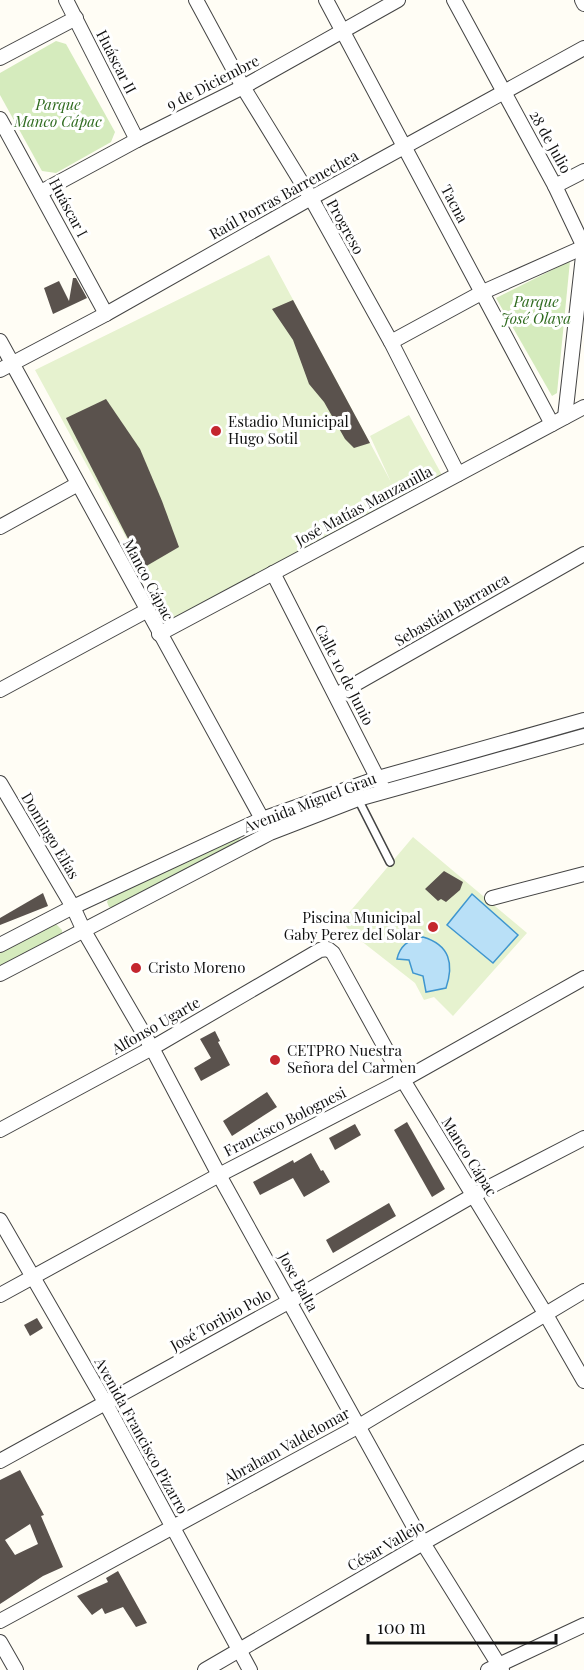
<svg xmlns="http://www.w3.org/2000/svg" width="584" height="1670" font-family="'Playfair Display',serif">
<rect width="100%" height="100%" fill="#fffdf5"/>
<g fill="#d5ebbd">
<path d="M56,41L66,44L115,132L111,142L56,173L42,171L0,95V73Z"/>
<path d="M570,261L557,393L552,396L496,298Z"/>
<path d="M235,836H242L236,844L114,909L109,907L107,902L110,895Z"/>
<path d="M55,923L62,930V935L0,969V951Z"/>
</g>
<g fill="#e6f2cf">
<path d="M269,255L391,482L370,436L409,415L442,475L400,499L171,620L35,370Z"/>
<path d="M413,837L527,933L453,1016L434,997L424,1000L415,983L351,933L342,921Z"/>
</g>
<g fill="#b9e0f7" stroke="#3f96cf" stroke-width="1.5">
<path d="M472,894L518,935L493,963L447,925Z"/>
<path d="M423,937C450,945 454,964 446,988L426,992L423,976L413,973L409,960L397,959C400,945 409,939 423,937Z"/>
</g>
<g fill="#5a524d" fill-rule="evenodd">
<path d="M73,278H76L87,298L53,314L44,288L59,281L69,301Z"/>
<path d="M293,300L370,443L354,448L345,439L324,402L309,384L293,340L272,309Z"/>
<path d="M106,399L140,449L162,501L179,547L143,568L66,418Z"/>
<path d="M444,871L463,882L460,890L446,902L441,899L438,901L425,889Z"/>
<path d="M43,893L48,906L0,925V918Z"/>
<path d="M215,1031L220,1041L218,1042L230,1065L201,1081L194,1068L211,1058L200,1039Z"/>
<path d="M267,1092L277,1107L232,1136L223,1121Z"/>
<path d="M407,1122L445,1189L432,1197L394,1130Z"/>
<path d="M355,1124L361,1135L335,1150L329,1138Z"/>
<path d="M311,1153L321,1171L323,1170L330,1182L304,1197L293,1178L260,1195L253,1182L293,1160L294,1163Z"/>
<path d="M389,1203L396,1216L333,1253L326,1240Z"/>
<path d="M37,1318L43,1328L30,1336L24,1325Z"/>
<path d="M20,1470L44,1515L41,1516L63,1567L43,1576L0,1604V1480ZM30,1524L38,1544L15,1555L5,1540Z"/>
<path d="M118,1571L147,1623L136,1627L123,1607L105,1614L102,1608L92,1615L77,1596L108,1582L106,1578Z"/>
</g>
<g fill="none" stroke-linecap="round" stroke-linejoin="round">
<defs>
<path id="lane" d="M358,799L390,862"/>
<g id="street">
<path d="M66,0L137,140"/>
<path d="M196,0L243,87L311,198L391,342L458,474"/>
<path d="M326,0L552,424"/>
<path d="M454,0L555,186L584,247L565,417"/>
<path d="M582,0L584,4"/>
<path d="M0,58L76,18"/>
<path d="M0,119L106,314"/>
<path d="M555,186L584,171"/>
<path d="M41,192L137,140L243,87L398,0"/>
<path d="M0,341L266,826"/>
<path d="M391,342L483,292L584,247"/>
<path d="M0,370L106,314L311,198L584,48"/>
<path d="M0,527L78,484"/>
<path d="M273,573L382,787"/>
<path d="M159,634L584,407"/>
<path d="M0,690L146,611"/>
<path d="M336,695L584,554"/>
<path d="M0,783L73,907L84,931L152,1048L219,1175L423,1543L502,1670"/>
<path d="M492,898L584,874"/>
<path d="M0,945L73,907L262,819L378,778L584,720"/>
<path d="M0,974L270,833L358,799L584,736"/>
<path d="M0,1130L152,1048L320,950L328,949L333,953L403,1080L545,1313L584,1381"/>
<path d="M0,1220L105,1402L250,1670"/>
<path d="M0,1295L219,1175L403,1080L584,978"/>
<path d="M0,1461L290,1301L474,1195L584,1138"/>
<path d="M0,1621L359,1426L584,1291"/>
<path d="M0,1642L16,1670"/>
<path d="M205,1670L423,1543L584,1452"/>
<path d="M488,1670L584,1625"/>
</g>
</defs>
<use href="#lane" stroke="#444" stroke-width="10"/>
<use href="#street" stroke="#444" stroke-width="16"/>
<use href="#lane" stroke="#fff" stroke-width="7"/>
<use href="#street" stroke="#fff" stroke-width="14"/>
</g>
<g fill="#c4262e" stroke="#fff" stroke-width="2">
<circle cx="216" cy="431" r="6"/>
<circle cx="433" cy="927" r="6"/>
<circle cx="136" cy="968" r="6"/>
<circle cx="275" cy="1060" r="6"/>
</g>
<g text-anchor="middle" stroke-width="6" stroke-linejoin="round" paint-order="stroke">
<g font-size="15" fill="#111" stroke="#fff">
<text transform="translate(116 62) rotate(63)" y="5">Huáscar II</text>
<text transform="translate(213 83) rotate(-27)" y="5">9 de Diciembre</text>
<text transform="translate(550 142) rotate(61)" y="5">28 de Julio</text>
<text transform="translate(284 195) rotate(-29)" y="5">Raúl Porras Barrenechea</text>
<text transform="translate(454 204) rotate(62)" y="5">Tacna</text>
<text transform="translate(68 208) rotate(62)" y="5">Huáscar I</text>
<text transform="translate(345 227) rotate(61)" y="5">Progreso</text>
<text transform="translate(364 506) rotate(-28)" y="5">José Matías Manzanilla</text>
<text transform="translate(148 580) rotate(62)" y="5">Manco Cápac</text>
<text transform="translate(452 610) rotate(-30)" y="5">Sebastián Barranca</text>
<text transform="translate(344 675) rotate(63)" y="5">Calle 10 de Junio</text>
<text transform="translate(310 803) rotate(-21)" y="5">Avenida Miguel Grau</text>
<text transform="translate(50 836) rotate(59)" y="5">Domingo Elías</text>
<text transform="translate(156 1026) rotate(-30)" y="5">Alfonso Ugarte</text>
<text transform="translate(285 1122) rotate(-27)" y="5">Francisco Bolognesi</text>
<text transform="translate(469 1157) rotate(58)" y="5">Manco Cápac</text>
<text transform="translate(298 1282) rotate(61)" y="5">Jose Balta</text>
<text transform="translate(221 1320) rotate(-29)" y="5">José Toribio Polo</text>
<text transform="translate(141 1436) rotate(61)" y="5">Avenida Francisco Pizarro</text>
<text transform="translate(287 1446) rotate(-29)" y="5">Abraham Valdelomar</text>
<text transform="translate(386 1546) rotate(-30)" y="5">César Vallejo</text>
</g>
<g font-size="15" font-style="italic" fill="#2f6b1f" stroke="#fff">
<text x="58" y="110">Parque<tspan x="58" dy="17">Manco Cápac</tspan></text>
<text x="536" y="307">Parque<tspan x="536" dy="17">José Olaya</tspan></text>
</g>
<g font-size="15" fill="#111" stroke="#fff" text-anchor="start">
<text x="228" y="427">Estadio Municipal<tspan x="228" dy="17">Hugo Sotil</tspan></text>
<text x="421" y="923" text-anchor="end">Piscina Municipal<tspan x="421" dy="17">Gaby Perez del Solar</tspan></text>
<text x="148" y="973">Cristo Moreno</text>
<text x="287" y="1056">CETPRO Nuestra<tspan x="287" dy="17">Señora del Carmen</tspan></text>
</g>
</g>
<path d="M368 1634v9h188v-9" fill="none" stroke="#111111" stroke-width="3"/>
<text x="377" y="1634" font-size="18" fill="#111111" stroke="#ffffff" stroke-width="4.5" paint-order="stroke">100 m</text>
</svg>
